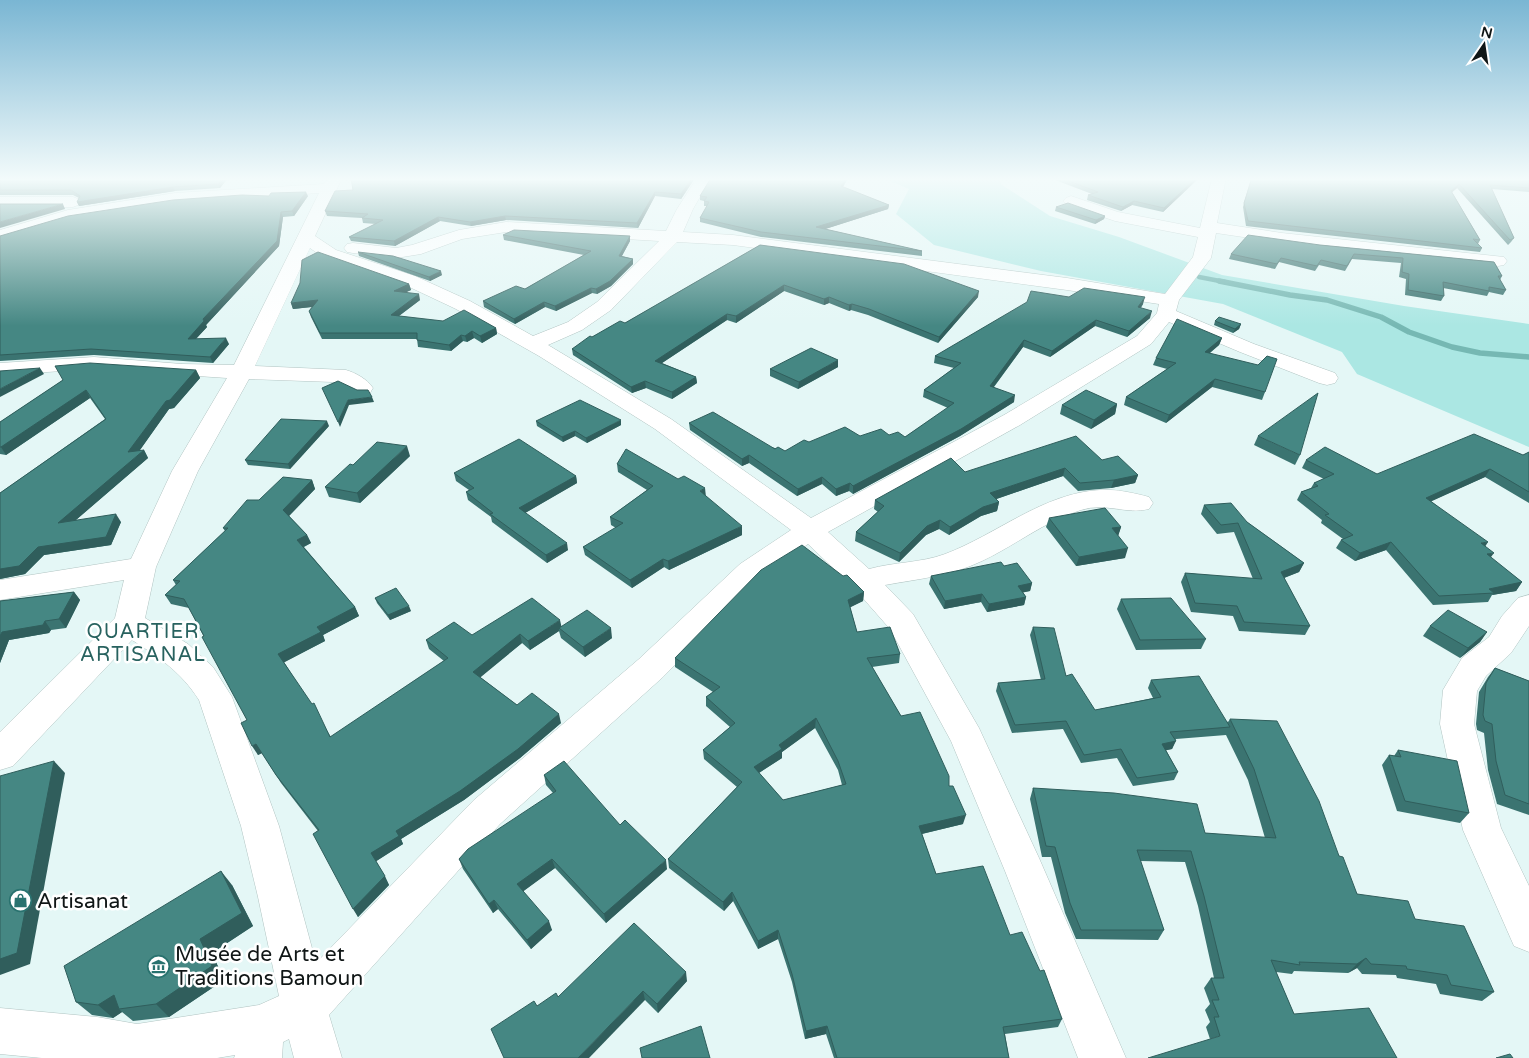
<svg xmlns="http://www.w3.org/2000/svg" width="1529" height="1058" font-family="'Varela Round',sans-serif">
<rect width="100%" height="100%" fill="#e4f7f6"/>
<path fill="#abe7e3" d="M883,178H998L1002,185L1050,216L1119,237L1222,275L1404,306L1529,324V447L1357,374L1342,352L1223,304L1041,271L934,245L896,214L909,189Z"/>
<g fill="none" stroke-linecap="round" stroke-linejoin="round">
<path stroke="#76b8b3" stroke-width="4.5" d="M1199,277L1225,282"/>
<path stroke="#76b8b3" stroke-width="5.5" d="M1219,281L1290,295L1327,300L1381,317L1409,332L1452,347L1480,353L1529,357"/>
<defs>
<g id="minor">
<path d="M328,178H342L315,236L336,250L415,276L470,301L533,336L568,322L597,302L659,241L506,232L462,239L421,254L396,258L353,253L347,252L344,248L347,244L353,243L396,248L412,245L459,230L506,222L666,231L677,209L697,178H711L693,209L683,232L733,235L1067,278L1165,294L1193,257L1198,237L1115,221L1066,204L1063,201L1066,198L1071,196L1118,212L1200,228L1212,178H1226L1217,223L1282,233L1504,257L1507,261L1504,265L1498,266L1318,248L1216,233L1211,258L1179,300L1176,311L1254,344L1335,373L1338,378L1335,383L1327,385L1319,383L1240,352L1169,322L1151,344L1020,425L828,532L869,569C894,562 921,563 945,554C996,535 1043,493 1100,490C1116,489 1134,493 1149,497L1153,503L1149,509C1127,515 1106,502 1081,510C1045,521 1016,545 982,561C951,576 918,579 885,585L913,614L979,728L1039,858L1126,1058H1078L1005,871L951,741L890,629L854,588L808,544L760,578L663,677L500,824L329,1015L342,1058H294L289,1039L283,1042L282,1058H234L235,1055L217,1058H42L0,1054V1008L97,1017L137,1024L259,1005L279,996L258,897L241,826L199,700C181,672 160,658 132,640L13,766L0,770V732L115,618L124,580L0,600V580L131,559L172,471L227,378L94,369L0,375V363L94,357L182,364L234,365L319,193L175,203L70,219L0,240V230L68,210L175,193L324,184ZM677,242L733,245L1067,290L1159,304L1157,313L1137,336L1004,415L811,518L671,419L548,345L582,330L611,310ZM310,248L324,258L403,284L456,309L539,356L655,429L791,530L740,564L639,659L474,800L316,963L279,826L232,697L213,667L188,644L145,618L156,567L198,471L249,379L333,382C348,384 354,397 370,393L373,388C367,379 356,373 346,370L255,366Z"/>
<path d="M0,197H73L78,199L81,202L78,205L73,207H0Z"/>
<path d="M1529,595V626L1511,653L1486,676L1477,691L1474,724L1501,828L1529,886V952L1514,946L1463,830L1440,724L1443,690L1462,658L1489,637L1502,616L1518,598Z"/>
</g>
</defs>
<use href="#minor" stroke="#b1c4c2" stroke-width="1"/>
<use href="#minor" fill="#fff" fill-rule="evenodd"/>
</g>
<g fill="#3b7471" fill-rule="evenodd">
<path d="M0,178H228L220,188L175,191L79,206L77,202L79,198L73,195H0Z"/>
<path d="M351,178H695L681,199L655,196L638,228L506,220L471,226L440,221L395,246L351,241L349,237L376,224L363,223L362,218L327,216L325,211L353,190Z"/>
<path d="M711,178H848L843,187L889,205L888,209L825,229L922,251V256L761,237L700,222V218L707,206H704V201L700,200V196Z"/>
<path d="M1050,178H1199L1163,212L1132,205L1121,211L1118,210L1087,200L1088,195L1092,194Z"/>
<path d="M1251,178H1529V192L1492,189L1514,238L1511,242L1508,245L1457,188L1452,192L1480,240L1478,244L1482,248L1480,252L1246,226L1243,207Z"/>
<path d="M308,196L294,216L283,217L279,246L206,325L207,327L196,339L229,344L213,363L94,355L0,361V236Z"/>
<path d="M1056,207L1105,216L1104,219L1095,224L1055,211Z"/>
<path d="M503,235L630,236V241L622,256L633,259V264L611,286L597,294L592,293L556,311L545,307L515,324L484,307L483,301L525,289L584,255L504,240Z"/>
<path d="M760,245L978,297L938,343L868,315L851,310L849,311L829,303L824,305L784,291L736,323L727,320L662,363L696,377L697,383L672,399L646,388L632,393L573,355L572,349L592,337L625,323Z"/>
<path d="M1320,245L1494,262L1502,276L1500,280L1506,290L1503,295L1489,292L1487,296L1443,288L1444,296L1441,301L1405,295L1406,279L1399,277L1401,263L1352,259L1345,271L1319,265L1315,271L1279,262L1275,269L1229,259L1231,254Z"/>
<path d="M358,252L442,275L430,281L359,256Z"/>
<path d="M409,284L411,290L406,292L420,300L399,316L496,328L497,334L482,343L474,338L467,342L463,341L451,351L418,347L417,339H322L311,317L309,311L312,307L293,309L291,303Z"/>
<path d="M1069,297L1143,304L1141,308L1150,318L1127,337L1095,326L1050,357L1023,347L994,387L1014,402L960,436L853,494L849,491L836,496L822,484L797,496L749,463L742,466L690,430L689,423L785,451L809,442L860,436L889,435L905,437L948,408L923,397L924,390L954,368L934,363L935,356Z"/>
<path d="M1215,321L1241,324L1239,329L1233,333L1214,325Z"/>
<path d="M1222,338L1219,345L1210,353L1265,392L1262,400L1212,387L1166,423L1124,405L1126,397L1167,369L1153,365L1156,358Z"/>
<path d="M838,367L798,389L770,376V369Z"/>
<path d="M196,370L200,378L174,408L169,409L139,451L144,450L148,458L76,520L121,522L111,545L44,555L25,574L0,579V493L105,419L90,398L6,455L0,454V422L63,380Z"/>
<path d="M1117,404L1115,414L1091,429L1060,414L1062,405Z"/>
<path d="M536,421L621,425L587,443L575,436L563,442L537,426Z"/>
<path d="M329,426L290,469L248,465L245,460Z"/>
<path d="M1258,436L1300,455L1295,465L1254,445Z"/>
<path d="M1529,452V503L1485,477L1431,501L1485,546L1491,558L1522,582L1516,591L1492,595L1488,602L1433,605L1386,550L1355,561L1336,548L1341,540L1343,539L1321,523L1322,520L1297,500L1301,492L1311,488L1314,483L1324,479L1302,468L1306,460L1377,474L1523,455Z"/>
<path d="M410,456L360,503L329,497L325,487L353,465Z"/>
<path d="M1102,460L1138,475L1135,483L1111,488L1078,491L1063,476L996,499L999,502L997,511L981,516L949,535L939,529L926,535L899,562L855,541L856,532L878,512L874,509L875,500L965,472Z"/>
<path d="M617,464L706,496L742,535L669,570L664,567L632,588L585,555L583,547L616,528L611,525L610,517L647,490L618,472Z"/>
<path d="M454,473L576,476L577,483L525,513L568,550L547,563L492,522L491,517L468,500L466,492L469,490L456,481Z"/>
<path d="M312,480L315,489L289,516L307,535L311,543L304,547L355,607L359,616L323,635L325,641L284,662L331,737L444,661L429,649L426,640L561,627L612,638L585,657L561,638L559,631L530,650L522,643L480,677L517,705L561,723L520,758L464,800L401,839L403,844L376,861L389,885L358,917L318,831L281,783L262,753L258,755L247,720L189,608L171,604L165,595L176,585L173,580L225,531L223,528L259,500Z"/>
<path d="M1204,505L1247,522L1304,563L1299,572L1284,578L1310,626L1305,635L1239,631L1233,616L1191,612L1181,582L1185,573L1253,579L1234,532L1217,534L1201,514Z"/>
<path d="M1049,518L1121,527L1118,536L1125,558L1076,566L1046,527Z"/>
<path d="M1004,566L1032,583L1030,591L1023,592L1026,597L1024,605L987,612L981,602L944,609L929,584L931,576Z"/>
<path d="M74,592L80,600L66,628L51,630L49,633L9,640L0,663V601Z"/>
<path d="M864,592L863,601L850,607L857,632L900,654L899,663L872,667L901,716L949,786L963,824L922,834L936,874L1010,935L1062,1019L1058,1027L1005,1034L1009,1058H834L826,1034L805,1039L792,982L778,939L758,949L733,901L724,911L669,868L668,859L737,787L704,759L703,750L730,727L706,706V697L713,692L675,667V658ZM815,728L838,770L842,785L783,800L759,773L782,758V752Z"/>
<path d="M375,598L411,611L390,620L377,603Z"/>
<path d="M1121,599L1206,639L1201,649L1136,650L1117,609Z"/>
<path d="M1430,626L1487,632L1480,642L1460,658L1423,636Z"/>
<path d="M1033,627L1066,676L1095,710L1153,698L1148,688L1151,680L1228,722L1230,719L1339,856L1357,894L1415,919L1494,992L1482,1001L1440,994L1436,984L1397,978L1396,975L1362,974L1357,968L1348,973L1294,971L1292,974L1276,972L1294,1014L1210,1039L1206,1027L1210,1022L1205,1010L1210,1004L1204,988L1211,978H1214L1198,906L1185,862L1140,861L1164,930L1158,940L1076,939L1065,913L1051,857H1042L1030,799L1033,788L1205,833L1265,838L1248,780L1226,735L1176,739L1172,749L1166,750L1178,772L1174,780L1133,786L1117,758L1081,763L1063,729L1012,733L996,691L998,683L1041,680L1030,635Z"/>
<path d="M1495,668L1529,681V815L1497,804L1488,770L1484,733L1477,730L1476,724L1479,692L1488,677Z"/>
<path d="M1398,750L1469,813L1460,823L1397,811L1382,765L1389,755L1394,756Z"/>
<path d="M544,775L620,825L667,869L606,923L555,868L523,891L552,930L531,949L498,909L493,913L463,869L459,859L553,793L546,785Z"/>
<path d="M232,885L253,926L212,953L224,980L169,1017L133,1021L122,1012L113,1018L92,1015L76,1002Z"/>
<path d="M687,981L658,1013L645,1000L537,1006L558,997Z"/>
</g>
<g fill="#305e5c">
<path d="M222,178H228L220,188L218,184Z"/>
<path d="M692,178H695L681,199V194Z"/>
<path d="M846,178H848L841,190V186Z"/>
<path d="M1196,178H1199L1163,212L1164,208Z"/>
<path d="M1459,184L1457,188L1449,195L1451,191Z"/>
<path d="M173,187L175,191L79,206L77,202Z"/>
<path d="M306,192L308,196L294,216L292,211Z"/>
<path d="M655,192V196L638,228L637,223Z"/>
<path d="M1134,201L1132,205L1121,211L1123,207Z"/>
<path d="M63,204L65,209L0,228V222Z"/>
<path d="M889,205L888,209L816,232V227Z"/>
<path d="M281,212L283,217L279,246L206,325L207,327L190,345L188,339L203,319Z"/>
<path d="M505,216L506,220L471,226L470,222Z"/>
<path d="M1105,216L1104,219L1095,224L1096,220Z"/>
<path d="M438,217L440,221L395,246L394,241Z"/>
<path d="M630,236V241L619,261V256Z"/>
<path d="M633,259V264L611,286L597,294L596,289Z"/>
<path d="M441,271L442,275L430,281L429,277Z"/>
<path d="M409,284L411,290L396,297L394,291Z"/>
<path d="M784,285V291L736,323V316Z"/>
<path d="M591,288L592,293L556,311L555,306Z"/>
<path d="M979,291L978,297L938,343L939,337Z"/>
<path d="M419,294L420,300L392,321L391,315Z"/>
<path d="M829,297V303L824,305V299Z"/>
<path d="M1145,297L1143,304L1136,313L1138,307Z"/>
<path d="M318,300L320,306L293,309L291,303Z"/>
<path d="M544,302L545,307L515,324L514,319Z"/>
<path d="M852,304L851,310L849,311V305Z"/>
<path d="M1152,311L1150,318L1127,337L1129,331Z"/>
<path d="M727,314V320L656,367L655,361Z"/>
<path d="M1096,320L1095,326L1050,357L1052,351Z"/>
<path d="M1241,324L1239,329L1233,333L1235,329Z"/>
<path d="M496,328L497,334L482,343L480,336Z"/>
<path d="M472,331L474,338L467,342L465,336Z"/>
<path d="M461,335L463,341L451,351L449,345Z"/>
<path d="M226,338L229,344L213,363L210,357Z"/>
<path d="M1222,338L1219,345L1202,359L1205,352Z"/>
<path d="M1024,340L1023,347L989,393L990,386Z"/>
<path d="M838,360V367L798,389L799,382Z"/>
<path d="M40,368L44,374L0,397V389Z"/>
<path d="M196,370L200,378L174,408L169,409L133,460L144,450L148,458L63,531L58,523L128,452L166,401Z"/>
<path d="M696,377L697,383L672,399V392Z"/>
<path d="M1215,379L1212,387L1166,423L1169,415Z"/>
<path d="M645,381L646,388L632,393L631,387Z"/>
<path d="M86,390L90,398L6,455L1,447Z"/>
<path d="M1015,395L1014,402L960,436L853,494V486Z"/>
<path d="M372,397L374,402L349,405L340,427L338,422L348,400Z"/>
<path d="M1117,404L1115,414L1091,429L1094,420Z"/>
<path d="M621,420V425L587,443L586,438Z"/>
<path d="M327,421L329,426L290,469L288,464Z"/>
<path d="M575,431V436L563,442L562,437Z"/>
<path d="M407,446L410,456L360,503L357,493Z"/>
<path d="M749,455V463L742,466V459Z"/>
<path d="M1065,468L1063,476L988,502L990,493Z"/>
<path d="M1490,469L1485,477L1421,506L1426,498Z"/>
<path d="M1138,475L1135,483L1111,488L1114,480Z"/>
<path d="M576,476L577,483L520,516L519,508Z"/>
<path d="M822,477V484L797,496L798,489Z"/>
<path d="M312,480L315,489L287,518L283,510Z"/>
<path d="M850,483L849,491L836,496V489Z"/>
<path d="M705,488L706,497L700,491Z"/>
<path d="M999,502L997,511L981,516L949,535L950,527L983,507Z"/>
<path d="M116,514L121,522L111,545L44,555L25,574L0,579V569L38,547Z"/>
<path d="M940,520L939,529L926,535L899,562L900,553L927,526Z"/>
<path d="M742,526V535L669,570L668,561Z"/>
<path d="M1121,527L1118,536L1112,528Z"/>
<path d="M307,535L311,543L301,548L297,540Z"/>
<path d="M1391,542L1386,550L1355,561L1360,553Z"/>
<path d="M1488,542L1483,550L1481,543Z"/>
<path d="M567,543L568,550L547,563L546,555Z"/>
<path d="M1128,548L1125,558L1076,566L1079,557Z"/>
<path d="M1494,553L1488,561L1487,554Z"/>
<path d="M663,559L664,567L632,588L630,580Z"/>
<path d="M1304,563L1299,572L1276,581L1281,572Z"/>
<path d="M1522,582L1516,591L1492,595L1494,593L1489,589Z"/>
<path d="M1032,583L1030,591L1016,594L1018,586Z"/>
<path d="M74,592L80,600L66,628L59,619Z"/>
<path d="M864,592L863,601L847,609L848,600Z"/>
<path d="M982,594L981,602L944,609L945,601Z"/>
<path d="M1026,597L1024,605L987,612L989,604Z"/>
<path d="M409,606L411,611L390,620L388,615Z"/>
<path d="M355,607L359,616L323,635L325,641L283,663L278,654L317,627Z"/>
<path d="M560,620L562,629L559,628V631L530,650L528,641Z"/>
<path d="M45,621L51,630L49,633L9,640L0,663V636L2,632Z"/>
<path d="M611,628L612,638L585,657L583,647Z"/>
<path d="M1487,632L1480,642L1460,658L1468,648Z"/>
<path d="M520,634L522,643L476,681L473,672Z"/>
<path d="M559,714L561,723L520,758L464,800L401,839L403,844L375,862L371,853L396,831Z"/>
<path d="M816,718L815,728L782,752V758L754,776V767L779,745Z"/>
<path d="M1176,741L1172,749L1158,752L1162,744Z"/>
<path d="M256,744L262,753L258,755L252,746Z"/>
<path d="M54,761L65,773L30,964L0,975V959Z"/>
<path d="M966,815L963,824L917,835L919,826Z"/>
<path d="M552,859L555,868L521,893L517,884Z"/>
<path d="M666,860L667,869L606,923L604,914Z"/>
<path d="M221,871L232,885L253,926L212,953L224,980L169,1017L156,1004L200,939Z"/>
<path d="M385,876L389,885L358,917L353,909Z"/>
<path d="M732,892L733,901L724,911L723,902Z"/>
<path d="M494,900L498,909L493,913L489,904Z"/>
<path d="M549,921L552,930L531,949L527,940Z"/>
<path d="M778,930V939L758,949V941Z"/>
<path d="M1366,958L1357,968L1348,973L1357,964Z"/>
<path d="M686,972L687,981L658,1013L657,1004Z"/>
<path d="M643,991L645,1000L589,1058H578Z"/>
<path d="M114,995L119,1009L122,1012L113,1018L98,1005Z"/>
<path d="M827,1026L826,1034L805,1039L806,1031Z"/>
</g>
<g fill="#458783" stroke="#305e5c" fill-rule="evenodd">
<path d="M0,178H222L218,184L173,187L77,202L80,196L71,190H0Z"/>
<path d="M351,178H692L681,194L655,192L637,223L505,216L470,222L438,217L394,241L349,237L383,220L362,218L368,214L325,211L335,191L353,190Z"/>
<path d="M711,178H846L841,186L889,205L816,227L922,251L761,232L700,218L709,202L704,201L707,197L700,196Z"/>
<path d="M1061,178H1196L1164,208L1134,201L1123,207L1120,206L1088,195L1098,192Z"/>
<path d="M1252,178H1529V188L1490,185L1514,238L1510,240L1459,184L1451,191L1480,240L1473,239L1482,248L1248,221L1244,203Z"/>
<path d="M306,192L292,211L281,212L277,241L203,319L204,321L188,339L226,338L210,357L91,349L0,355V236L68,216L173,200L242,195L269,196L271,193Z"/>
<path d="M1068,203L1105,216L1096,220L1056,207Z"/>
<path d="M0,204H63L0,222Z"/>
<path d="M514,230L630,236L619,256L633,259L610,281L596,289L591,288L555,306L544,302L514,319L483,301L516,286L525,289L591,251L503,235Z"/>
<path d="M1248,235L1320,245L1494,262L1502,276H1498L1506,290L1489,287V291L1443,282L1444,296L1408,290L1409,274L1402,272L1403,258L1354,254L1347,266L1321,260L1317,266L1281,258L1277,264L1231,254Z"/>
<path d="M760,245L904,264L979,291L939,337L869,309L852,304L849,305L829,297L824,299L784,285L736,316L727,314L655,361L696,377L672,392L645,381L631,387L572,349L590,336L592,337L620,321L625,323Z"/>
<path d="M318,252L409,284L394,291L419,294L391,315L443,321L464,310L496,328L480,336L472,331L465,336L461,335L449,345L417,340V333H320L309,311L318,300L291,303L300,283L302,260Z"/>
<path d="M358,252L393,256L441,271L429,277Z"/>
<path d="M1084,288L1145,297L1138,307L1152,311L1129,331L1096,320L1052,351L1024,340L990,386L1015,395L961,429L853,486L850,483L836,489L822,477L798,489L749,455L742,459L689,423L713,412L775,449L778,447L785,451L804,440L809,442L845,427L860,436L881,429L889,435L898,432L905,437L954,403L924,390L961,363L935,356L1027,302L1031,291L1069,297Z"/>
<path d="M1219,317L1241,324L1235,329L1215,321Z"/>
<path d="M1177,319L1222,338L1205,352L1258,365L1267,356L1277,359L1265,392L1215,379L1169,415L1126,397L1176,363L1156,358Z"/>
<path d="M811,348L838,360L799,382L770,369Z"/>
<path d="M90,363L196,370L170,400L166,401L128,452L144,450L58,523L116,514L106,537L38,547L19,566L0,569V493L106,419L86,390L1,447H0V422L63,380L55,366Z"/>
<path d="M40,368L0,389V371Z"/>
<path d="M338,381L357,390H368L372,397L348,400L338,422L322,388Z"/>
<path d="M1086,390L1117,404L1094,420L1062,405Z"/>
<path d="M1318,393L1300,455L1258,436Z"/>
<path d="M580,400L621,420L586,438L575,431L562,437L536,421Z"/>
<path d="M281,419L327,421L288,464L245,460Z"/>
<path d="M1474,434L1523,455L1529,452V492L1490,469L1426,498L1488,542L1481,543L1494,553L1487,554L1522,582L1489,589L1494,593L1439,596L1391,542L1360,553L1341,540L1353,535L1325,515L1329,514L1301,492L1318,486L1314,483L1334,474L1306,460L1325,447L1377,474Z"/>
<path d="M1076,436L1102,460L1118,456L1138,475L1114,480L1080,483L1065,468L990,493L999,502L983,507L950,527L940,520L927,526L900,553L856,532L884,506L875,500L951,458L965,472Z"/>
<path d="M519,439L576,476L519,508L567,543L546,555L490,514L493,513L466,492L474,488L454,473Z"/>
<path d="M377,442L407,446L357,493L325,487L350,464L353,465Z"/>
<path d="M626,449L678,479L684,476L705,488L700,491L742,526L668,561L663,559L630,580L583,547L623,523L610,517L653,486L617,464Z"/>
<path d="M283,477L312,480L283,510L307,535L297,540L355,607L317,627L321,632L278,654L312,704L314,703L330,737L448,658L426,640L454,622L472,635L532,598L560,620L528,641L520,634L473,672L517,705L532,693L559,714L518,749L460,791L396,831L399,836L371,853L385,876L353,909L313,834L319,830L276,775L256,744L252,746L241,723L247,720L202,637L204,636L184,599L165,595L180,581L173,580L228,528H223L247,500H259Z"/>
<path d="M1231,503L1247,522L1304,563L1281,572L1310,626L1244,622L1237,606L1195,603L1185,573L1262,579L1238,523L1221,525L1204,505Z"/>
<path d="M1105,508L1121,527L1112,528L1128,548L1079,557L1049,518Z"/>
<path d="M802,545L843,576L847,575L864,592L848,600L857,632L890,627L900,654L867,658L901,716L920,712L949,776V786H953L966,815L919,826L936,874L983,866L1010,935L1022,932L1040,971L1044,970L1062,1019L1003,1027L1009,1058H837L827,1026L806,1031L792,974L778,930L758,941L732,892L723,902L668,859L742,782L703,750L735,723L706,697L720,687L675,658L761,570ZM816,718L838,761L846,784L783,800L754,767L782,749L779,745Z"/>
<path d="M1001,562L1004,566L1017,563L1032,583L1018,586L1026,597L989,604L982,594L945,601L931,576Z"/>
<path d="M396,588L409,606L388,615L375,598Z"/>
<path d="M74,592L59,619L45,621L43,625L2,632L0,636V601Z"/>
<path d="M1171,598L1206,639L1140,640L1121,599Z"/>
<path d="M587,610L611,628L583,647L559,628Z"/>
<path d="M1448,610L1487,632L1468,648L1430,626Z"/>
<path d="M1033,627L1054,628L1066,676L1072,674L1095,710L1161,697L1151,680L1199,676L1230,727L1170,732L1176,741L1162,744L1178,772L1137,778L1121,749L1084,755L1066,721L1015,725L998,683L1045,679Z"/>
<path d="M1495,668L1529,681V804L1505,795L1496,761L1492,724L1485,721L1483,715L1486,683Z"/>
<path d="M1230,719L1277,721L1319,801L1339,856L1343,857L1357,894L1408,901L1415,919L1464,926L1494,992L1451,985L1447,975L1407,969L1406,966L1371,964L1366,958L1357,964L1299,962L1300,965L1271,960L1294,1014L1369,1008L1397,1058H1148L1220,1036L1214,1017H1219L1212,1000H1219L1211,978H1224L1204,896L1191,851L1137,850L1164,930H1081L1070,903L1055,847L1046,846L1033,788L1114,793L1197,804L1205,833L1276,838L1254,769Z"/>
<path d="M1398,750L1457,761L1469,813L1405,801L1389,755L1401,757Z"/>
<path d="M54,761L17,953L0,959V776Z"/>
<path d="M564,761L620,825L625,820L666,860L604,914L552,859L517,884L549,921L527,940L494,900L489,904L459,859L468,849L556,791L544,775Z"/>
<path d="M221,871L242,913L200,939L212,966L156,1004L119,1009L114,995L98,1005L76,1002L64,966Z"/>
<path d="M634,923L686,972L657,1004L643,991L578,1058H504L491,1029L534,1001L537,1006L556,993L558,997Z"/>
<path d="M701,1026L710,1058H642L640,1048Z"/>
<path d="M1510,1054L1513,1058H1496Z"/>
</g>
<linearGradient id="sky" x2="0" y2="1"><stop stop-color="#7ab6d3"/><stop offset="0.55" stop-color="#f3fbfb"/><stop offset="1" stop-color="#f3fbfb" stop-opacity="0"/></linearGradient>
<rect width="1529" height="326" fill="url(#sky)"/>
<defs>
<symbol id="shop-ring" viewBox="-11 -11 22 22"><circle r="9.5" fill="#fff" stroke="#29726f" stroke-width="1.5"/><path d="M-5-2.5h2.3a2.7 3.5 0 0 1 5.4 0H5L5.5 6h-11ZM-1.5-2.5h3a1.5 2.3 0 0 0-3 0Z" fill="#29726f"/></symbol>
<symbol id="museum-ring" viewBox="-11 -11 22 22"><circle r="9.5" fill="#fff" stroke="#29726f" stroke-width="1.5"/><path d="M0-6L6-3V-2H-6V-3ZM-5-1h2V3h-2ZM-1-1h2V3h-2ZM3-1h2V3H3ZM-6 4H6V6H-6Z" fill="#29726f"/></symbol>
</defs>
<g fill-rule="evenodd">
<use href="#shop-ring" x="8" y="888" width="25" height="25"/>
<use href="#museum-ring" x="146" y="954" width="25" height="25"/>
</g>
<g text-anchor="middle" stroke-width="5" stroke-linejoin="round" paint-order="stroke">
<g font-size="20" letter-spacing="1" fill="#28625f" stroke="#fff">
<text x="143" y="638">QUARTIER<tspan x="143" dy="23">ARTISANAL</tspan></text>
</g>
<g font-size="21" fill="#101616" stroke="#fff" text-anchor="start">
<text x="37" y="908">Artisanat</text>
<text x="175" y="961">Musée de Arts et<tspan x="175" dy="24">Traditions Bamoun</tspan></text>
</g>
</g>
<g transform="translate(1484 45) rotate(13)" stroke="#ffffff" stroke-width="4" paint-order="stroke">
<path d="M0-4L9 19L0 12L-9 19Z" fill="#101616"/>
<text y="-8" font-size="14" font-weight="bold" text-anchor="middle" fill="#101616">N</text>
</g>
</svg>
